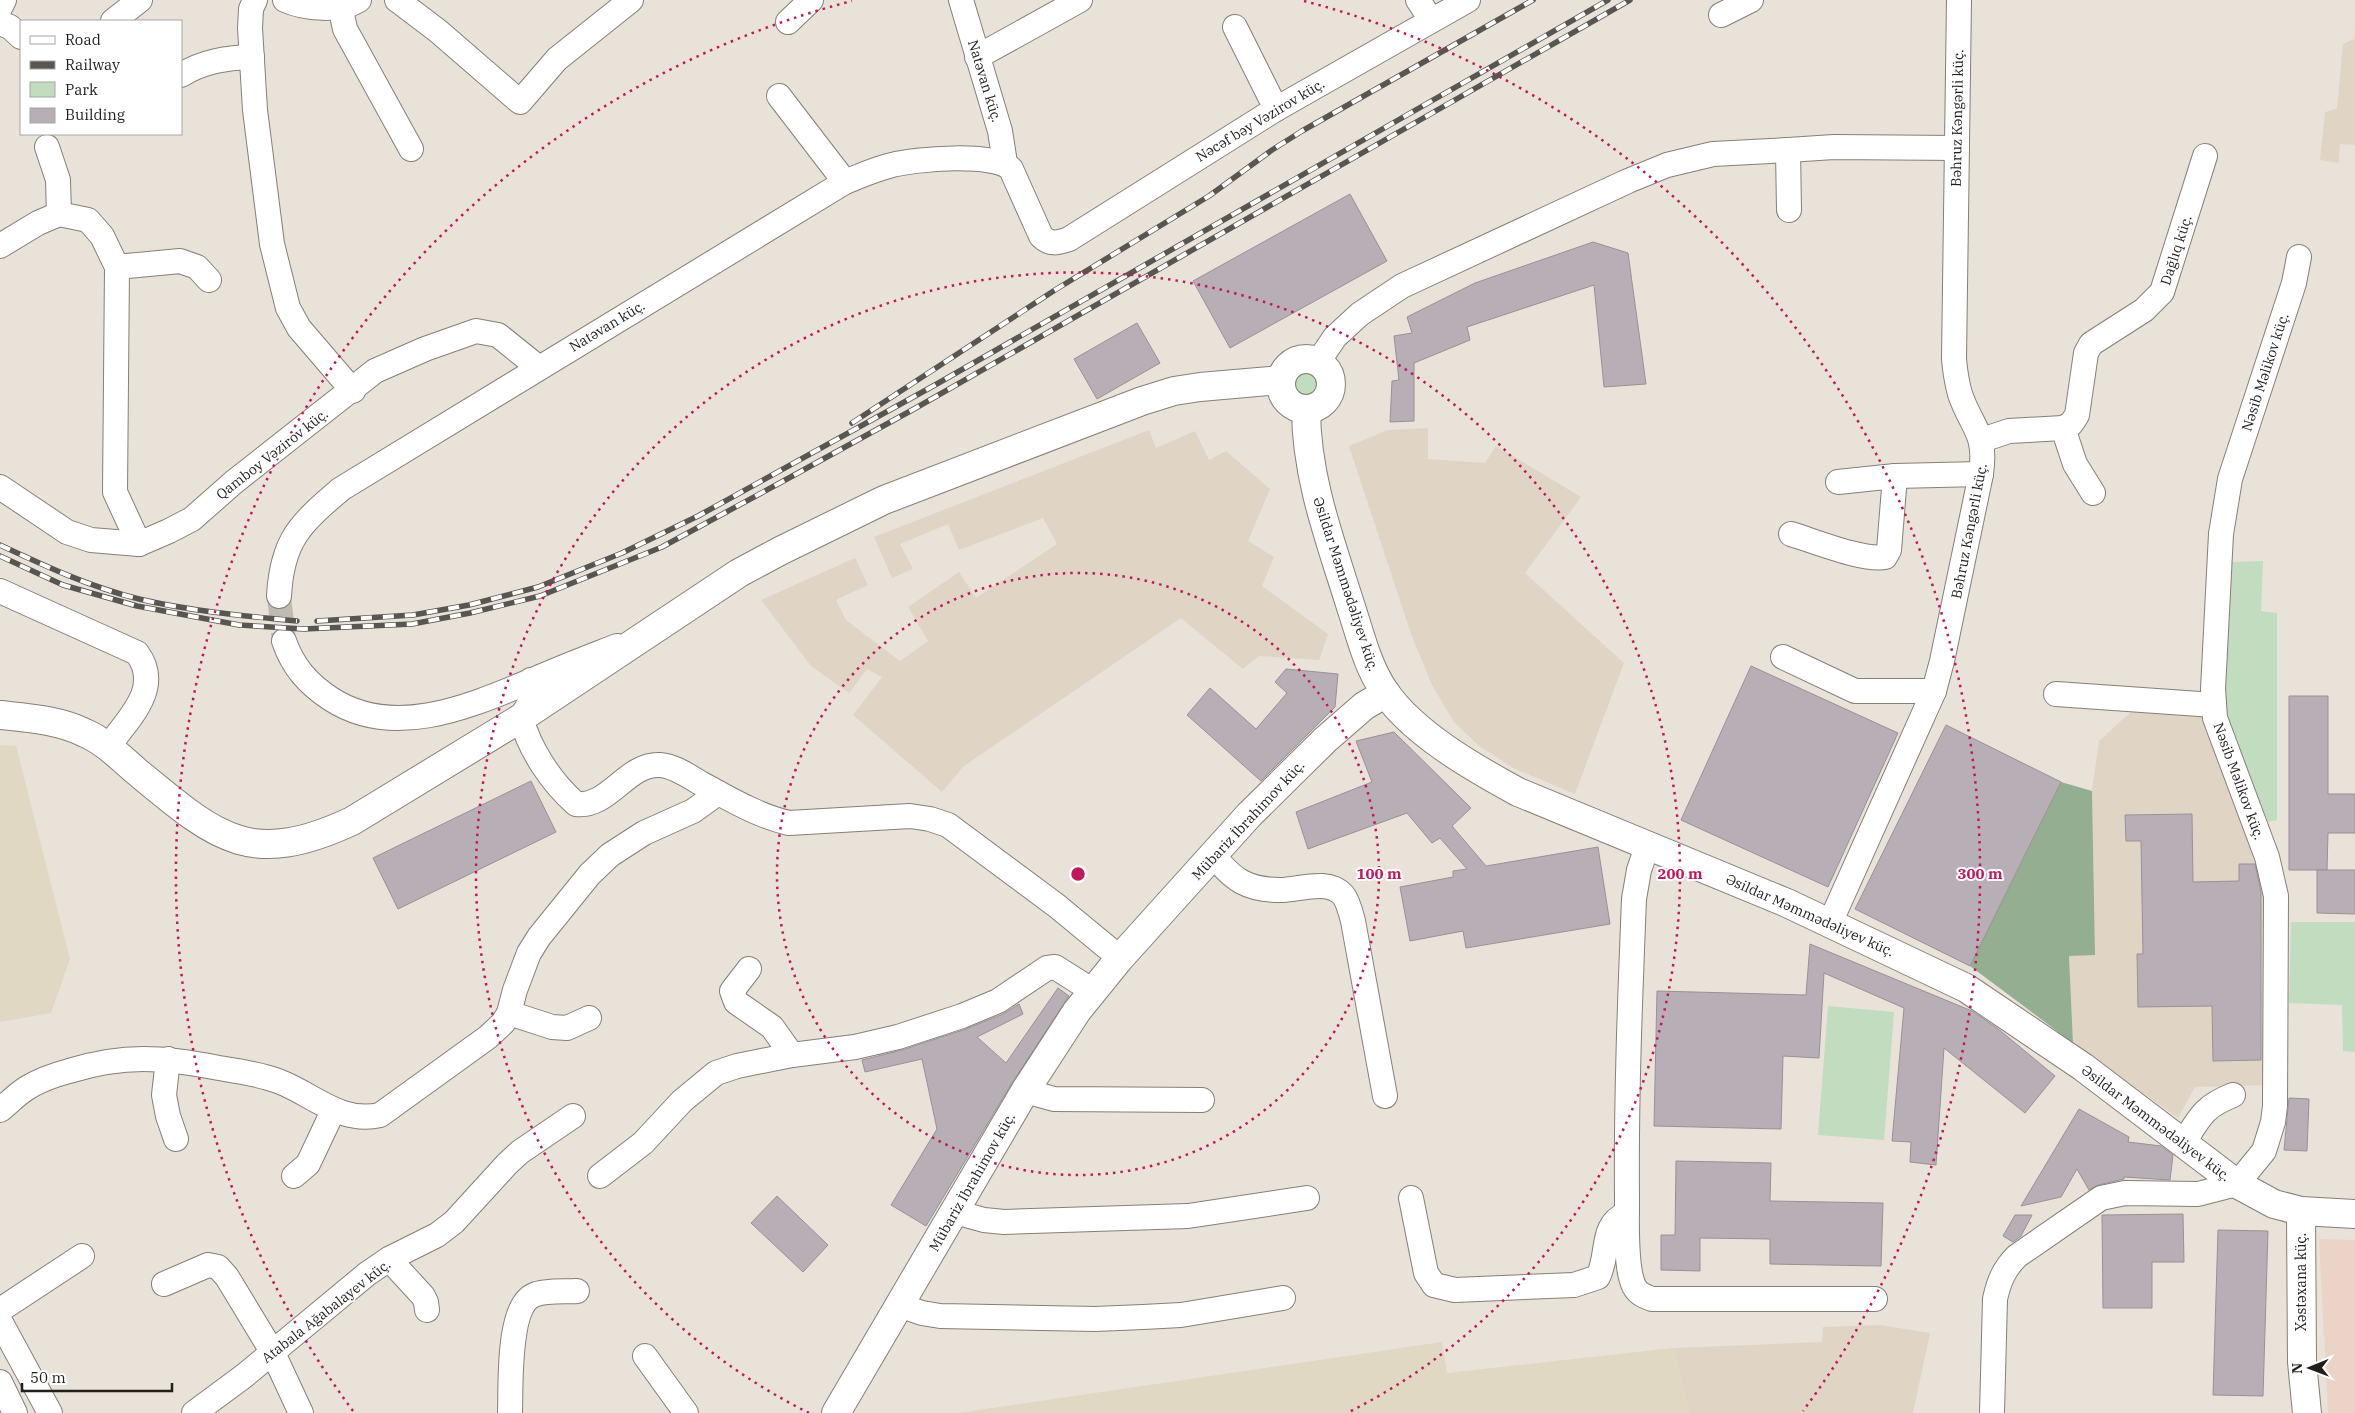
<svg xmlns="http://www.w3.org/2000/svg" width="2355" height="1413" font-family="'IBM Plex Serif',serif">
<rect width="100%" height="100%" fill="#e8e2d8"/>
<g fill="#e0d5c5">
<path d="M2355,29V145L2340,144L2339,163L2320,160L2325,112L2337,109L2343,44L2354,39Z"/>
<path d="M1428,428V459L1485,463L1496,446L1581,497L1525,573L1624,663L1575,794L1513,768L1478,745L1454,722L1432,685L1411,634L1349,446L1388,430Z"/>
<path d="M1149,430L1156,448L1195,431L1209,460L1226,451L1270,489L1248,541L1274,557L1262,586L1328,634L1319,660L1259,656L1243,669L1181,618L964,766L942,792L853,715L882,677L867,669L849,693L811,666L761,600L855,558L868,585L836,600L846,620L900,661L928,641L908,607L959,572L976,598L1057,544L1043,518L959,550L948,524L900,544L913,569L892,578L874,537Z"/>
<path d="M2133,710L2204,716L2267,880L2270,1085L2195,1087L2178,1118L2073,1043L2069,956L2095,954L2092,791L2099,741Z"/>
<path d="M1880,1325L1930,1333L1913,1413H1689L1673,1348L1822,1342L1823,1327Z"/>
</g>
<g fill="#e1d8c3">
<path d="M0,745L16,746L70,959L51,1013L0,1022Z"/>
<path d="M1442,1342L1447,1373L1673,1348L1689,1413H958Z"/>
</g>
<path fill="#ebd3c8" d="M2319,1239L2355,1240V1413H2328Z"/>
<g fill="#c2dcbf">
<circle cx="1306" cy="383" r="14"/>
<path d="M2263,561L2261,611L2277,613V820L2268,822L2221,707L2231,562Z"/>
<path d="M2291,922H2355V1052L2343,1051L2342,1005L2289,1003Z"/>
<path d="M1828,1006L1894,1012L1884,1140L1818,1135Z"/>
</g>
<path fill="#93ae90" d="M2061,782L2092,791L2095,955L2069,956L2073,1043L1970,966Z"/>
<g fill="#b8afb6" stroke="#9a9097">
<path d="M1350,194L1387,261L1230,348L1193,281Z"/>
<path d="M1593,242L1628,253L1646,384L1604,387L1594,285L1467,327L1470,340L1414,363V421L1390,422L1392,381L1399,380L1394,336L1412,333L1407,317L1475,283Z"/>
<path d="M1137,323L1160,363L1097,399L1074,359Z"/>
<path d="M1751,666L1898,733L1828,887L1681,820Z"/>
<path d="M1286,669L1338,674L1335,707L1261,781L1187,715L1210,688L1256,729L1287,693L1275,682Z"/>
<path d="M2289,696H2328V794H2355V833H2328L2327,870H2289Z"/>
<path d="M1946,725L2061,782L1970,966L1855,909Z"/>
<path d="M1394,732L1471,808L1452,826L1486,866L1598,847L1610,924L1466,948L1463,931L1410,941L1400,887L1453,877V871L1467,869L1440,838L1432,843L1407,813L1308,849L1296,812L1372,782L1356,741Z"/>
<path d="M531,781L556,832L398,909L373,858Z"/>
<path d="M2192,814L2193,882L2239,881V864H2255L2261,892V1060L2213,1061L2212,1006L2138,1007L2137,954H2143L2141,841H2126L2125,815Z"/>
<path d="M2317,870H2355V914L2317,913Z"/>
<path d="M1810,944L1972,1011L1997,1028L2055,1076L2025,1113L1944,1048L1936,1165L1910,1162L1911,1142L1892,1141L1904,1008L1824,973L1819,1058L1783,1056L1781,1129L1654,1126L1657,991L1806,995Z"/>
<path d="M1058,988L1069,996L1012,1083L926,1226L891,1205L937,1129L922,1059L865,1072L862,1060L902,1050L966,1029L1003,1014L1019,1004L1023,1014L977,1037L1006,1063Z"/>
<path d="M2289,1098L2309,1099L2307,1151L2284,1150Z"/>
<path d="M2079,1109L2129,1137L2128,1142L2161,1146L2173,1155L2170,1180L2124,1177V1179L2098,1185L2089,1190L2077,1169L2061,1197L2021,1206Z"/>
<path d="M1676,1161L1771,1163L1770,1201L1883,1203L1881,1266L1770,1264V1239L1700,1238V1271L1661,1270V1235H1675Z"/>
<path d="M777,1196L828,1245L803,1272L751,1223Z"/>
<path d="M2183,1214L2184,1262H2152V1308H2103L2102,1215Z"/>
<path d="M2015,1215H2032L2021,1236L2013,1242L2003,1236Z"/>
<path d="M2218,1230L2268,1231L2263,1396L2213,1395Z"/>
</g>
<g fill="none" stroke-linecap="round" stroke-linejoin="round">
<path stroke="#c0bbb2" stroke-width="24" stroke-dasharray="24 12" stroke-linecap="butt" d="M279,596L284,641"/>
<defs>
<g id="minor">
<path d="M255,0L251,9L250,28L255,110L272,244L288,308L299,328L353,391"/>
<path d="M285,0C305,9 340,12 359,0"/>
<path d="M397,0L438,31L520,102L557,59L631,0"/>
<path d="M961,0L1000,131L1005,163"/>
<path d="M1418,0L1431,20"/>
<path d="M340,5L345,29L411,149"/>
<path d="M0,8L4,0"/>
<path d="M1721,15L1751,0"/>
<path d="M113,21L140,0"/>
<path d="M788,22L811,0"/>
<path d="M0,23L10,27L21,37"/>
<path d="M1235,27L1276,109"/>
<path d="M977,57L1080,0"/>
<path d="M181,75C204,61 226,58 252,57"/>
<path d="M779,96L845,182"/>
<path d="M47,147L58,180L59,214"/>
<path d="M1788,150L1789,210"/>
<path d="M0,246L38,223L59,214L88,220L102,236L117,267L115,492L139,544"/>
<path d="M117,267L180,261L197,267L209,280"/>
<path d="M1318,362L1335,337L1360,314L1402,286L1628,181L1667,165L1713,154L1788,150L1834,147L1957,148"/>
<path d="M2063,428L2075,464L2093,493"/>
<path d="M1982,440L2009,431L2063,428L2071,424L2077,415L2086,353L2091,344L2144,310L2162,292L2205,156"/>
<path d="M1895,476L1981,474"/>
<path d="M0,487L67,532L91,540L139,544L169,531L192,519L234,482L375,371L425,349L476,331L498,335L539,368"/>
<path d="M1791,534C1814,541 1863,561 1885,557L1889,550L1895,476L1838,482"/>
<path d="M0,591L137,653C163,688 128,719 107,748"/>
<path d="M279,596C282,540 300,524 341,489L845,182C860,176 875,169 892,165C915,159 995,152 1011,169L1041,236C1050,245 1058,243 1069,239L1276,109L1468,0"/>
<path d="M284,641C293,667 308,684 331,699C394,740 470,706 533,680C560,668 589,657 617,646"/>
<path d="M1783,657L1855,691H1934"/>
<path d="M531,680L533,697L521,718C530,750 551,782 576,804C609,808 627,763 660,765C675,766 690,777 702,784C730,799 758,816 789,823L910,816L930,819L948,825L1057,906L1120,958"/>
<path d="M2056,694L2214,705"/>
<path d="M1648,844L1639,870L1634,899C1630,999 1626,1099 1627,1199C1627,1220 1625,1268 1634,1286C1638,1294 1644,1296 1652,1299H1875"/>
<path d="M1213,856C1222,865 1230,876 1242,882C1253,888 1268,890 1280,890C1299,890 1328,878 1343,895C1348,901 1351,913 1353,921L1385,1096"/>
<path d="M1830,923L1934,691L1942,661L1981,474C1987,432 1972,429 1960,394C1957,383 1955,371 1954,359L1959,0"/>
<path d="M749,969L732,991L736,1002L772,1027L792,1055"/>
<path d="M509,1013L552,1027L567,1028L589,1018"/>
<path d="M168,1059L164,1095L168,1116L176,1139"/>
<path d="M1025,1091L1054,1099L1202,1100"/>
<path d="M0,1110C9,1103 17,1094 27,1088C40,1080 54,1075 69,1071C124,1054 163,1057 219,1068C238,1071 259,1074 278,1081C313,1094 340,1124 380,1115L488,1037L503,1023L509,1013L515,990L529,953L539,937L590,874L610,855L644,833L693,811L718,793"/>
<path d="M2184,1142C2200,1117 2203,1107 2233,1095"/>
<path d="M294,1176L308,1164L333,1111"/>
<path d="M600,1176L643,1143L682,1101L716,1073L737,1066L792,1055L855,1047L898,1037L962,1016L998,1001L1047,968L1055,967L1093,991"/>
<path d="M1411,1198L1426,1273L1434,1285L1455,1290L1574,1285L1598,1277C1610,1253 1599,1226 1627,1213"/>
<path d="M955,1212L984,1220L1004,1222L1188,1216L1307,1198"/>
<path d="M389,1259L423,1296L426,1302L427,1310"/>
<path d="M164,1284L208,1265L218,1267L227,1277L273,1353L301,1413"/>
<path d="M899,1305L922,1313L940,1316L1095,1319L1143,1317L1181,1315L1283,1298"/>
<path d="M0,1310L82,1256"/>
<path d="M0,1321L50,1413"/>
<path d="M645,1356L686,1413"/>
<path d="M0,1382L15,1413"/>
<path d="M194,1413L244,1376L367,1274L389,1259L437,1235L454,1222L507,1164L520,1152L573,1116"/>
<path d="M510,1413C511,1387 507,1306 534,1295C546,1290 565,1292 577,1291"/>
<path d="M1992,1413L1995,1299C1999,1281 2004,1269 2017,1256L2101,1198L2125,1193L2198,1194L2237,1184L2264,1151L2273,1122L2275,1106L2276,896L2267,857L2215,718L2213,689L2221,534L2230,479L2294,283L2299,257"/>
</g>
<g id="tertiary">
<circle cx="1306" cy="384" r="25"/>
<path d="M1306,409C1306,477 1330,540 1350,604C1360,634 1367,666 1385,692C1414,734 1474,768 1518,792L1787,903L1966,988L2083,1067L2237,1184L2274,1204L2301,1211L2355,1214"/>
<path d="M0,715C28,718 59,720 85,733C104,741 121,758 136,771C216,837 249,869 352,821L521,718L739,573L780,551L884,500L1142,401L1174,391L1200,387L1281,380"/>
<path d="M2301,1211L2302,1362L2307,1413"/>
<path d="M836,1413L1025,1091L1077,1011L1120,958L1249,815L1325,740L1364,706L1386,693"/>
</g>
</defs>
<use href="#minor" stroke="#867f77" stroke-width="26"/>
<use href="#tertiary" stroke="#867f77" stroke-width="30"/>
<use href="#minor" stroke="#fff" stroke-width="24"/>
<use href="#tertiary" stroke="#fff" stroke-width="28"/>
<defs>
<g id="rail">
<path d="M852,423L1055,290L1209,196L1272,150L1302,131L1533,0"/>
<path d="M0,545C45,566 90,587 139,599C190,611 245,616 297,621"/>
<path d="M0,556L63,585L137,606L239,625L304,629L412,624L470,613L540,596L662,547L787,479L914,409L1630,0"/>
<path d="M317,621L413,615L469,605L538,587L622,553L698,516L935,385L1608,0"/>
</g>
</defs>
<use href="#rail" stroke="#595550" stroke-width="5.5"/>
<use href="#rail" stroke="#fff" stroke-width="4" stroke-dasharray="11" stroke-linecap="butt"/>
</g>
<g fill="none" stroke="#c2185b" stroke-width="2.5" stroke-dasharray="2.5 5">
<circle cx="1078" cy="874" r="301"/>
<path d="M809 1413A602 602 0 1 1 1347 1413"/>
<path d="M353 1411A902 902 0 0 1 852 1M1304 1A902 902 0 0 1 1803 1411"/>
</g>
<g text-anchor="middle" stroke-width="4" stroke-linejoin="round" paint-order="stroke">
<g font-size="14" fill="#211e1b" stroke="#fff">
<text transform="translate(985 81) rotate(73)" y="5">Natəvan küç.</text>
<text transform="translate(1957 118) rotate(-89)" y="5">Bəhruz Kəngərli küç.</text>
<text transform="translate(1260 120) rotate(-31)" y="5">Nəcəf bəy Vəzirov küç.</text>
<text transform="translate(2176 250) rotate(-72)" y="5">Dağlıq küç.</text>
<text transform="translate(607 326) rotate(-31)" y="5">Natəvan küç.</text>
<text transform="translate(2265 372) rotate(-72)" y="5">Nəsib Məlikov küç.</text>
<text transform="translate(272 454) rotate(-38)" y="5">Qamboy Vəzirov küç.</text>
<text transform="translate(1969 531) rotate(-79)" y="5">Bəhruz Kəngərli küç.</text>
<text transform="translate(1346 584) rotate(72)" y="5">Əsildar Məmmədəliyev küç.</text>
<text transform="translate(2239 781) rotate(70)" y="5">Nəsib Məlikov küç.</text>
<text transform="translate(1248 820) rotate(-47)" y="5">Mübariz İbrahimov küç.</text>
<text transform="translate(1810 915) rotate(24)" y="5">Əsildar Məmmədəliyev küç.</text>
<text transform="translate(2156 1123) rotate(37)" y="5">Əsildar Məmmədəliyev küç.</text>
<text transform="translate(972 1182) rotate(-60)" y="5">Mübariz İbrahimov küç.</text>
<text transform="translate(2301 1282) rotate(-90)" y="5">Xəstəxana küç.</text>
<text transform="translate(326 1311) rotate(-38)" y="5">Atabala Ağabalayev küç.</text>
</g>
</g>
<circle cx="1078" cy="874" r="8" fill="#c2185b" stroke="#fff" stroke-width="2.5"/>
<g font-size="15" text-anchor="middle" font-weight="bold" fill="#c2185b" stroke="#fff" stroke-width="4" stroke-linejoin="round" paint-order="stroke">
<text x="1379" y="879">100 m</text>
<text x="1680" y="879">200 m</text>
<text x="1980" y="879">300 m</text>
</g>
<rect x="20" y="20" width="162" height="115" fill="#ffffff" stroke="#a6a5a4"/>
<rect x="30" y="36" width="25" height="8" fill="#ffffff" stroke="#a6a5a4"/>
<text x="65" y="45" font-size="15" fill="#211e1b">Road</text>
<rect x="30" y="61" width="25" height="8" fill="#595550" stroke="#a6a5a4"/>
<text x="65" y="70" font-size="15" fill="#211e1b">Railway</text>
<rect x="30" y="82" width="25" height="15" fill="#c2dcbf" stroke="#a6a5a4"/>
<text x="65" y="95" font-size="15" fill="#211e1b">Park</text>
<rect x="30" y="108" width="25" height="15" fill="#b8afb6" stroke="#a6a5a4"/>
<text x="65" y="120" font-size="15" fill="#211e1b">Building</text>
<g transform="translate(2310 1368) rotate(269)" stroke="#ffffff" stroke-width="4" paint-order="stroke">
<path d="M0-4L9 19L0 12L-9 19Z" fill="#211e1b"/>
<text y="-8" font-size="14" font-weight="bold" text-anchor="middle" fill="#211e1b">N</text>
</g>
<path d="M22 1383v8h150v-8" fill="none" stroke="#211e1b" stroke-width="2.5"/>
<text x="30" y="1383" font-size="15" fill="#211e1b" stroke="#ffffff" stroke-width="4" paint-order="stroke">50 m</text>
</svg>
